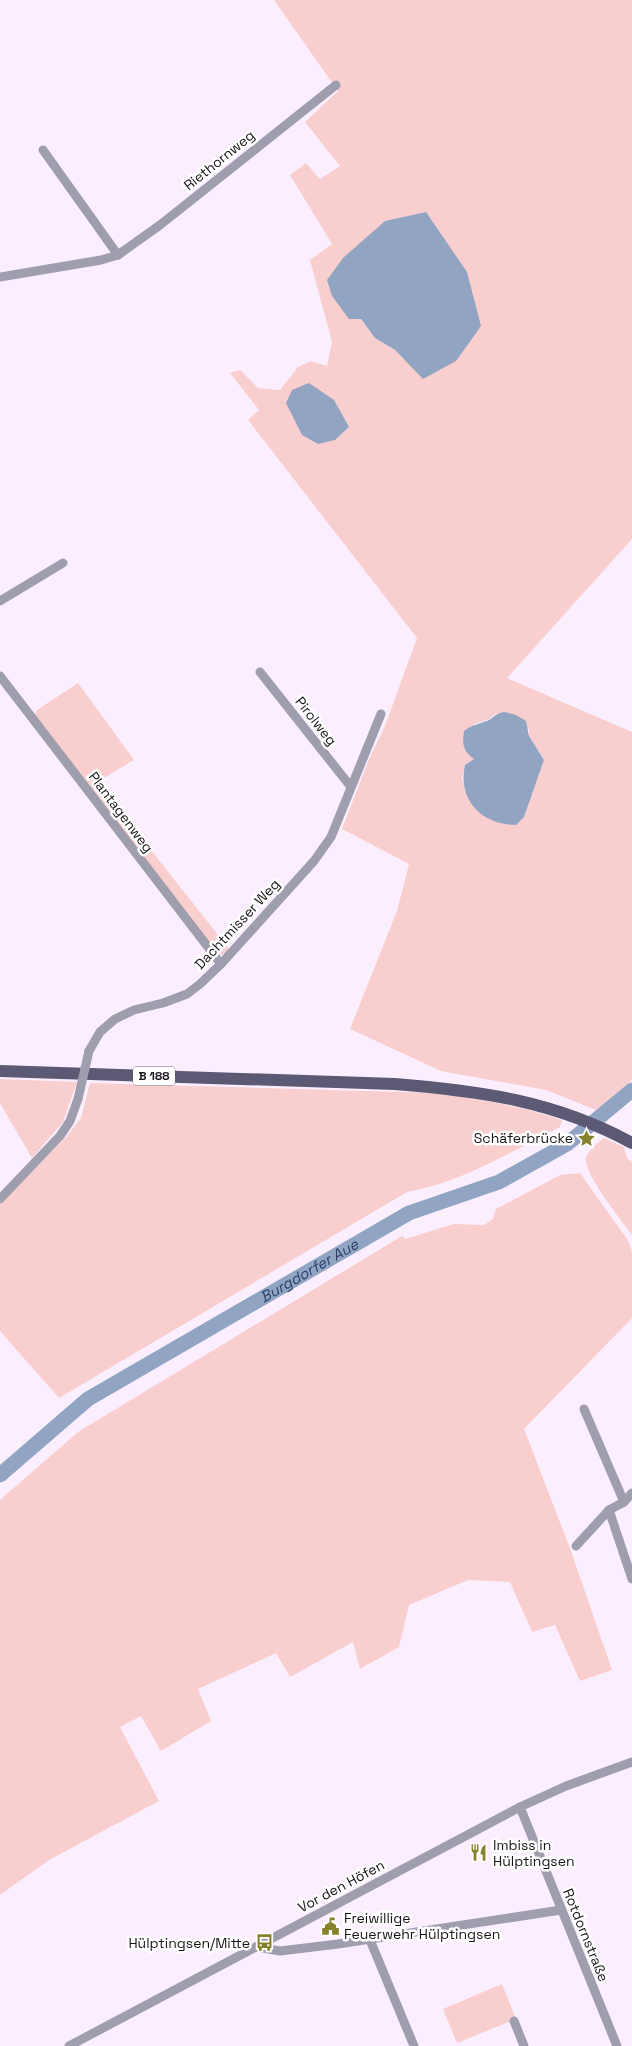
<svg xmlns="http://www.w3.org/2000/svg" width="632" height="2046" font-family="'Space Grotesk',sans-serif">
<rect width="100%" height="100%" fill="#fbefff"/>
<g fill="#f9cecf" fill-rule="evenodd">
<path d="M274,0H632V539L507,678L632,732V1080L596,1110L546,1090L441,1071L350,1029L397,911L409,864L342,829L369,759L385,726L417,638L248,420L259,410L230,373L240,370L258,388L280,390L298,367L311,361L327,366L332,342L310,260L332,244L290,175L306,163L320,179L340,166L305,122L338,91ZM361,319L456,361L403,359L395,350L375,338ZM496,713L529,729V736L544,760L524,817L465,792L462,778L465,765L475,759L474,724L488,720Z"/>
<path d="M78,683L134,760L97,782L230,950L223,955L214,951L35,716L37,710Z"/>
<path d="M0,1079L77,1082L63,1122L32,1158L0,1103Z"/>
<path d="M90,1083L437,1093C479,1099 521,1106 562,1120L560,1127C512,1151 461,1183 407,1192L59,1398L0,1331V1204L67,1136L81,1118Z"/>
<path d="M604,1138L624,1147L627,1158L632,1162V1235C622,1221 583,1173 586,1158C589,1149 597,1144 604,1138Z"/>
<path d="M580,1173L629,1242L632,1252V1318L524,1429L571,1551L612,1670L580,1681L555,1625L532,1632L510,1582L468,1580L409,1605L399,1647L360,1669L353,1642L290,1677L276,1653L198,1689L211,1721L161,1751L141,1716L120,1727L159,1801L49,1860L0,1895V1500L78,1432L402,1236L405,1239L454,1224L484,1225L493,1219L496,1209L560,1175Z"/>
<path d="M502,1984L516,2019L457,2043L443,2009Z"/>
</g>
<g fill="#91a5c3">
<path d="M426,212L467,272L481,326L456,361L423,379L395,350L375,338L361,319H349L332,296L327,280L343,258L385,221Z"/>
<path d="M309,383L334,400L349,427L335,440L318,444L302,435L286,403L292,390Z"/>
<path d="M505,712L516,715L526,721L529,736L544,760L524,817L516,825C482,825 457,800 465,765L474,759C463,751 462,744 464,731C472,725 478,724 487,721C494,718 495,713 505,712Z"/>
</g>
<g fill="none" stroke-linecap="round" stroke-linejoin="round">
<path stroke="#91a5c3" stroke-width="15" id="s1" d="M0,1475L88,1399L409,1213L499,1182L567,1144L632,1090"/>
<g stroke="#9f9eae" stroke-width="9">
<path d="M43,150L118,255"/>
<path d="M0,277L101,260L118,255L160,225L336,85"/>
<path d="M0,601L63,563"/>
<path d="M260,672L351,787"/>
<path d="M0,676L221,964"/>
<path d="M89,1051L100,1032L115,1019L134,1010L163,1003L187,994L200,984L221,964L314,861L331,837L381,714"/>
<path d="M0,1199L60,1136L70,1121L78,1099"/>
<path d="M584,1409L624,1502"/>
<path d="M632,1493L624,1502L609,1510L632,1579"/>
<path d="M576,1546L609,1510"/>
<path d="M520,1807L617,2046"/>
<path d="M370,1940L414,2046"/>
<path d="M256,1947L280,1951L338,1944L561,1910"/>
<path d="M514,2021L524,2046"/>
<path d="M69,2046L520,1807L566,1786L632,1762"/>
</g>
<path stroke="#5b5973" stroke-width="12" d="M0,1071L395,1084C481,1091 555,1101 632,1143"/>
<path stroke="#9f9eae" stroke-width="9" d="M78,1099L89,1051"/>
</g>
<defs>
<symbol id="sight-bare" viewBox="-9 -9 18 18"><path d="M0-6L1.8-2.2L6-1.7L2.9 1.2L3.7 5.4L0 3.3L-3.7 5.4L-2.9 1.2L-6-1.7L-1.8-2.2Z" fill="#86822b" stroke="#fff" stroke-width="2.5" paint-order="stroke"/></symbol>
<symbol id="restaurant-bare" viewBox="-9 -9 18 18"><path d="M-5-6h1v4h1v-4h1v4h1v-4h1v5L-1.5 .5V6h-2V.5L-5-1ZM5-6V6H3V1.5H1.5Q1.5-4 5-6Z" fill="#86822b" stroke="#fff" stroke-width="2.5" paint-order="stroke"/></symbol>
<symbol id="civic-bare" viewBox="-9 -9 18 18"><path d="M-.6-6.5H3V-4.5H.6V-3L4-1V1h2V6H-6V1h2V-1L-.6-3ZM-1.2 2.5V6h2.4V2.5Z" fill="#86822b" stroke="#fff" stroke-width="2.5" paint-order="stroke"/></symbol>
<symbol id="bus-bare" viewBox="-9 -9 18 18"><path d="M-5-6H5V4H4V6H2V4H-2V6H-4V4H-5ZM-3.5-4V0h7V-4ZM-3.5 1.2v1.5H-2V1.2ZM2 1.2v1.5H3.5V1.2Z" fill="#86822b" stroke="#fff" stroke-width="2.5" paint-order="stroke"/></symbol>
</defs>
<g fill-rule="evenodd">
<use href="#sight-bare" x="574" y="1126" width="25" height="25"/>
<use href="#restaurant-bare" x="466" y="1840" width="25" height="25"/>
<use href="#civic-bare" x="318" y="1914" width="25" height="25"/>
<use href="#bus-bare" x="252" y="1930" width="25" height="25"/>
</g>
<g text-anchor="middle" stroke-width="5" stroke-linejoin="round" paint-order="stroke">
<rect fill="#fff" stroke="#5e5a5f" stroke-width="1" x="133" y="1066.5" width="42" height="19" rx="4"/>
<g font-size="12" font-weight="bold" fill="#19141b">
<text x="154" y="1080">B 188</text>
</g>
<g font-size="14" fill="#19141b" stroke="#fff">
<text transform="translate(219 160) rotate(-39)" y="5">Riethornweg</text>
<text transform="translate(316 721) rotate(52)" y="5">Pirolweg</text>
<text transform="translate(121 812) rotate(53)" y="5">Plantagenweg</text>
<text transform="translate(237 924) rotate(-47)" y="5">Dachtmisser Weg</text>
<text transform="translate(341 1886) rotate(-28)" y="5">Vor den Höfen</text>
<text transform="translate(586 1935) rotate(68)" y="5">Rotdornstraße</text>
</g>
<g font-size="14" fill="#19141b" stroke="#fff" text-anchor="end">
<text x="573" y="1143">Schäferbrücke</text>
<text x="493" y="1850" text-anchor="start">Imbiss in<tspan x="493" dy="16">Hülptingsen</tspan></text>
<text x="344" y="1923" text-anchor="start">Freiwillige<tspan x="344" dy="16">Feuerwehr Hülptingsen</tspan></text>
<text x="250" y="1948">Hülptingsen/Mitte</text>
</g>
<g font-size="15" font-style="italic" fill="#27426c" stroke="#fff">
<text dy="5" stroke="none"><textPath href="#s1" startOffset="372">Burgdorfer Aue</textPath></text>
</g>
</g>
</svg>
